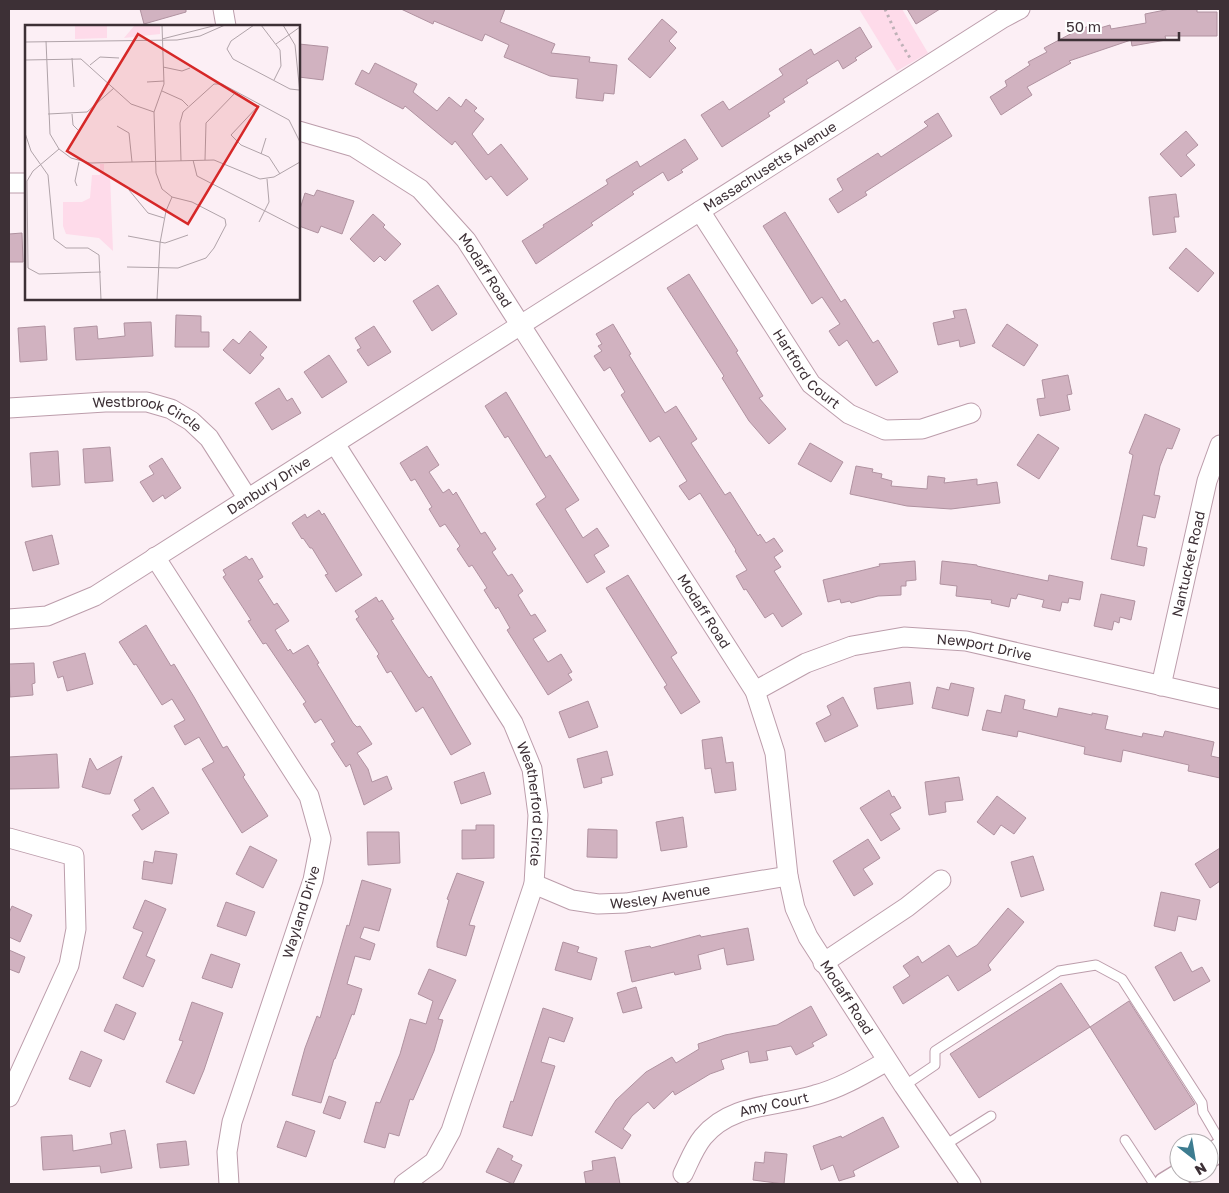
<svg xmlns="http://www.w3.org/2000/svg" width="1229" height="1193" font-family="'Golos Text',sans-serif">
<rect width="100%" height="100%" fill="#fceff5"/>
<path fill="#fedbea" d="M859,9H902L928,53L897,71Z"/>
<g fill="#d1b2c0" stroke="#b092a0">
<path d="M140,9H186V12L144,24Z"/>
<path d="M401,9H505L500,22L555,44L551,53L590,57L589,62L617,65L614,94L604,93L603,101L576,98L578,79L550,76L504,57L509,45L485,34L482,41L434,21L433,24Z"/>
<path d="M907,9H940L916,24Z"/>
<path d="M1170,9H1197V12H1217V36H1165L1166,40L1132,46L1131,40L1069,61L1071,63L1027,87L1032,95L1001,115L990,97L1007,86L1005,81L1030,65L1028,62L1047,52L1044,48L1076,31L1089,26L1090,31L1110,25L1111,29L1146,23L1145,14Z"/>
<path d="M662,19L677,32L669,41L676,48L650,78L628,59Z"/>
<path d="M860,27L872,47L855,58L857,60L843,69L838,60L806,80L808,83L783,99L785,102L768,113L770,116L722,147L701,115L723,101L729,110L783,75L779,69L811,49L814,55Z"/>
<path d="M299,44L328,47L323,80L299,77Z"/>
<path d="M375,63L417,84L413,92L437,111L449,97L461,107L466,99L477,108L474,111L484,119L472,134L488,155L501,144L528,179L507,196L491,176L486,180L455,141L452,145L405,106L403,109L355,84L362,70L369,74Z"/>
<path d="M938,113L952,136L865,192L867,195L838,213L829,199L843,190L837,179L878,153L881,157L910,138L928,126L924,122Z"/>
<path d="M1186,131L1198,145L1186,155L1195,165L1181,177L1160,154Z"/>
<path d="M685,139L698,159L681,170L683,172L668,181L663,172L632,192L634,194L591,223L593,225L536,264L522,241L544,227L543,225L608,184L606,180L637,161L640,167Z"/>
<path d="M317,190L354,201L342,234L321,226L318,233L299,226V212L305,193L314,196Z"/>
<path d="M1176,194L1179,217H1174L1176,232L1153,235L1149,197Z"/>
<path d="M785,212L841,302L845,299L873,343L878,340L898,372L876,386L847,340L839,346L829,331L840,324L822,297L812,304L763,226Z"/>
<path d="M373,214L385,225L383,227L401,244L385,261L380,256L374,262L350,239Z"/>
<path d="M22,233L23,262H9V234Z"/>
<path d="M1186,248L1214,273L1198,292L1169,268Z"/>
<path d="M689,274L738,351L736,352L763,396L759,398L786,429L769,444L749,421L722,378L724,376L667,288Z"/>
<path d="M438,285L457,314L432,331L413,301Z"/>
<path d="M966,309L975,343L960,347L959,340L938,345L933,323L955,318L953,311Z"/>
<path d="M176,315L201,316V332H209V347H175Z"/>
<path d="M151,322L153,356L76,360L74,328L97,326L98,339L125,336L124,323Z"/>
<path d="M613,324L631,354L629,355L665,413L676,406L697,439L691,443L725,495L730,492L758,536L760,534L766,543L774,538L783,551L774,557L781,567L774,571L802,614L782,627L773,613L765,618L746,589L744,590L736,576L747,570L735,551L736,550L700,493L689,500L679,486L687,481L659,436L650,442L621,395L625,392L610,367L604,371L594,356L602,351L598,346L602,344L596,334Z"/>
<path d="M1007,324L1038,345L1024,366L992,346Z"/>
<path d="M45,326L47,360L20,362L18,328Z"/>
<path d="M374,326L391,352L368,366L357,350L361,348L355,338Z"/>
<path d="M250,331L267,347L260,355L264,358L250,374L223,350L233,339L239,344Z"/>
<path d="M329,355L347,382L322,398L304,372Z"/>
<path d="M1068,375L1072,394L1067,395L1070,410L1040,416L1037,399L1045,398L1042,380Z"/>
<path d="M279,388L287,401L292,398L301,413L272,430L255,403Z"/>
<path d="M506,392L546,458L550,455L579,500L565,509L583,538L597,528L609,546L594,555L605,572L587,583L536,504L546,497L508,436L505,438L485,406Z"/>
<path d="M1145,414L1180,429L1172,449L1167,448L1160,466L1154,495L1160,496L1155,518L1143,515L1137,546L1147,548L1144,566L1111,559L1133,455L1129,453Z"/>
<path d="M1038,434L1059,448L1039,479L1017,465Z"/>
<path d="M810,443L843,462L831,482L798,464Z"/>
<path d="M427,446L439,465L429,472L443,493L449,489L453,495L456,492L481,534L485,532L496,549L492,552L508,576L512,574L523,591L518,595L531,616L535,614L546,631L533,639L548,662L561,654L572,672L568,674L572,680L548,695L507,630L510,628L498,607L496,609L484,590L487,588L472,565L469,567L457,549L460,546L445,524L440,527L429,509L432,507L415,479L411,481L400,463Z"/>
<path d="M110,447L113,481L85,483L83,449Z"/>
<path d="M58,451L60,485L32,487L30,453Z"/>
<path d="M162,458L181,488L165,499L163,495L153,502L140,482L154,474L149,466Z"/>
<path d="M856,466L873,469L872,472L882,474L881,478L892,481L891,486L927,489L928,476L945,478L944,483L977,479V485L997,482L1000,503L951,509L907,506L850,494Z"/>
<path d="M319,510L322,515L324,513L362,575L336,592L325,575L328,574L312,548H310L303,538L302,539L292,523L305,514L307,518Z"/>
<path d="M52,535L59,564L33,571L25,542Z"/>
<path d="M246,556L249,560L252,558L263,577L258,580L274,605L277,603L289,621L275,630L288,651L290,649L293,654L308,645L319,663L317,664L353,723L357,727L360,726L372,744L357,753L368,769L372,782L387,776L392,789L364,805L350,764L346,767L331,744L335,742L321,719L315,723L303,704L306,702L266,643L263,644L248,621L251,620L223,577L226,575L223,570Z"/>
<path d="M915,561L916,580L906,581V586H901V595L878,596L851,603L850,601L841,603L840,599L828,602L823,580L880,566L879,564Z"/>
<path d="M942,561L977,565V566L1048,581L1049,575L1083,582L1080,600L1069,598L1068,603L1062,602L1060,611L1042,607L1044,600L1018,594L1016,599L1011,598L1009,607L991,603L992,600L956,596L957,586L940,584Z"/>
<path d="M628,575L677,653L671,657L700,702L681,714L664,687L667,685L606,588Z"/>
<path d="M1101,594L1135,601L1131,620L1120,617L1119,623L1114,621L1112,630L1094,626Z"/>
<path d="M376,597L379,602L382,600L394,619L391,620L425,673L429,678L431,676L471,744L451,755L423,707L416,712L391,671L387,673L377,656L379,654L356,619L359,617L355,611Z"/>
<path d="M146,625L171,666L174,664L194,697L223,748L227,746L245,775L243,777L268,816L242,833L202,769L214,762L199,737L185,745L174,726L185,720L172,699L162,705L136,664L134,665L119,642Z"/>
<path d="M85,653L93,684L67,691L63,676L58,678L53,662Z"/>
<path d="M34,663L35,683L32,684L33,695L10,697L9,664Z"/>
<path d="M910,682L913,704L877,709L874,688Z"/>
<path d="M951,683L974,688L968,716L932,708L937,687L949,690Z"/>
<path d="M1005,695L1025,700L1023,709L1057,717L1059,708L1092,715V713L1108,716L1105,729L1142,737L1143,733L1163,737L1165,731L1214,742L1211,756L1220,758V778L1188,771L1189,765L1123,750L1121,762L1084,754L1085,747L1018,731L1017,737L982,730L987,710L1001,713Z"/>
<path d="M843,697L858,726L825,742L816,723L831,715L827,706Z"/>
<path d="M588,701L598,727L569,738L559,712Z"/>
<path d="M722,737L726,763L733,762L736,790L715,793L711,768L705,769L702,740Z"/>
<path d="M607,751L613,775L601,778L602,783L584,788L577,759Z"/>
<path d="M57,754L59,788L9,789V757Z"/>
<path d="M122,756L110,794H105L82,787L90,758L97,770Z"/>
<path d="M484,772L491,794L461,804L454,782Z"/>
<path d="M959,777L963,800L945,802L946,812L929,815L925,782Z"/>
<path d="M153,787L169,813L142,830L132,815L140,810L134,800Z"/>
<path d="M889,790L892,797L894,796L901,808L890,814L900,829L881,841L860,808Z"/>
<path d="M997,796L1026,818L1014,834L1001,825L994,835L977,822Z"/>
<path d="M683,817L687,847L661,851L656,822Z"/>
<path d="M476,825H494V858L462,859V830H476Z"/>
<path d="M588,829L617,830V858L587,857Z"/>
<path d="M367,832H399L400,863L368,865Z"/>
<path d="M868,839L880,858L863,869L873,884L854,896L833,861Z"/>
<path d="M250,846L277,860L263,888L236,874Z"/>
<path d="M1220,848V881L1210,888L1195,864Z"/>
<path d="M155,851L177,854L172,884L142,879L144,861L153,863Z"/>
<path d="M1033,856L1044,890L1021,897L1011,862Z"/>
<path d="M457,873L484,882L469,925L475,926L466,956L437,947V942L449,900L447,899Z"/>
<path d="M362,880L391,889L379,931L364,927L360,938L375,944L370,960L355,956L347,984L362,989L354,1015L352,1014L335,1059H334L321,1103L292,1095L305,1048L317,1016L320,1018L347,925L349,926Z"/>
<path d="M1161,892L1200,900L1196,920L1178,916L1175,931L1154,926Z"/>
<path d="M145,900L166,909L146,956L155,960L143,987L123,978L143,932L133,928Z"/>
<path d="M226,902L255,912L246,936L217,926Z"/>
<path d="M12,906L32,915L20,942L9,937V913Z"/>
<path d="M1008,908L1024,922L988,965L991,970L958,991L948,975L903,1004L893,987L910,976L903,966L918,956L922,963L949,945L957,957L977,945Z"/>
<path d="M748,928L754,960L727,965L724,948L698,955L701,969L675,975L674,972L632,982L625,951L650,946L651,948L700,935L701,937Z"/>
<path d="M563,942L579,947L577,952L597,958L591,980L555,970Z"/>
<path d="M9,950L25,957L19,973L9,969Z"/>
<path d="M1181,952L1192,972L1202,967L1210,981L1174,1001L1155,967Z"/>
<path d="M211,954L240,964L232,988L202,978Z"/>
<path d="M429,969L456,980L438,1019L443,1020L434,1051L413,1100L410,1099L399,1136L389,1133L385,1148L364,1142L376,1102L380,1103L400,1054L410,1019L426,1024L433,1001L418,994Z"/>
<path d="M1061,983L1090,1027L979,1098L950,1054Z"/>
<path d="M636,987L642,1008L623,1013L617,993Z"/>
<path d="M1129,1001L1195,1104L1155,1130L1090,1027Z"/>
<path d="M192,1002L223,1013L204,1070L194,1094L166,1082L183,1041L179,1040Z"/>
<path d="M116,1004L136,1013L124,1040L104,1031Z"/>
<path d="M811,1006L827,1035L812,1043L814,1046L796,1055L791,1046L766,1051L768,1060L750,1063L748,1051L721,1060L724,1069L710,1074L675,1095L673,1091L654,1109L648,1102L632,1116L623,1129L631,1135L622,1149L595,1132L616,1100L646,1072L672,1057L676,1063L699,1049L698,1044L725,1035L777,1025Z"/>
<path d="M543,1008L573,1018L564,1042L549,1037L541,1062L555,1066L532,1136L503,1127L511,1101L513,1102Z"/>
<path d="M81,1051L102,1060L90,1087L69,1079Z"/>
<path d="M329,1096L346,1102L340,1119L323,1113Z"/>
<path d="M883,1117L899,1147L853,1171L855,1176L839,1181L833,1165L821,1170L813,1146L841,1136L842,1138Z"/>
<path d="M286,1121L315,1131L306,1157L277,1147Z"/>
<path d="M125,1130L132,1168L101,1173L100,1166L43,1170L41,1137L72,1135L73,1151L112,1144L110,1133Z"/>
<path d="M186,1141L189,1165L160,1168L157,1144Z"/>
<path d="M498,1148L513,1156L511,1160L522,1165L513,1184L486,1172Z"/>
<path d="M765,1152L787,1154L784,1184L753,1180L755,1162L764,1163Z"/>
<path d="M615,1157L620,1184H586L584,1172L593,1170L592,1161Z"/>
</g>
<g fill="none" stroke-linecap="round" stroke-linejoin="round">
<defs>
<g id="service">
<path d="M904,1086L935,1065V1051L1059,971L1096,965L1122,979L1202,1103L1203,1112L1220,1141"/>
<path d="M1125,1140L1154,1184"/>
<path d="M945,1145L991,1116"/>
</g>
<g id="minor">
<path d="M223,9L226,26"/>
<path id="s1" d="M299,131L354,147L420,189L466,240L755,691L775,753L788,876L795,908L808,937L904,1086L971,1184"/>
<path d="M9,183H26"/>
<path id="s2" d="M700,211L811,384L849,414L885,430L922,429L971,413"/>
<path id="s3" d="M9,408L105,402H147L171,409L191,421L209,438L248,499"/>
<path id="s4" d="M335,444L513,723L532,769L538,815L534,884L451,1131L434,1162L404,1184"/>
<path d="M155,557L309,796L321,839L313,880L232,1122L227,1152L229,1184"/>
<path id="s5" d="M9,619L47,616L95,596L1003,18L1020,9"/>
<path id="s6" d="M1161,686L1207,481L1220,445"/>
<path id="s7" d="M755,691L806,663L852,646L904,637L966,641L1220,699"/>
<path d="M9,838L74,856L76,929L69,965L9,1097"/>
<path id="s8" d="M534,884L572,900L598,904L626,903L788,876"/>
<path d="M823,963L907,907L941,880"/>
<path id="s9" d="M683,1174C689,1162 694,1148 703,1137C731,1103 776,1107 815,1095C841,1088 864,1074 887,1061"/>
</g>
<g id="tertiary">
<path d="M1209,1157L1220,1149"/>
<path d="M1165,1184L1183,1173"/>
</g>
</defs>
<use href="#service" stroke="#bc9dab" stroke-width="11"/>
<use href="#minor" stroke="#bc9dab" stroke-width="21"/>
<use href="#tertiary" stroke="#bc9dab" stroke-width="25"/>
<path stroke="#beb1b7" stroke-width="3" stroke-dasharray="2.5 4" stroke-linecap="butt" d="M885,9L898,38L910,58"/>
<use href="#service" stroke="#fff" stroke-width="9"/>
<use href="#minor" stroke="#fff" stroke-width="19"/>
<use href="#tertiary" stroke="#fff" stroke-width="22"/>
</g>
<g text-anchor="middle" stroke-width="5" stroke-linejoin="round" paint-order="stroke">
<g font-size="14" fill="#3d3036" stroke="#fff">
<text dy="5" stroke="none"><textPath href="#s5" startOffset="890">Massachusetts Avenue</textPath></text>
<text dy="5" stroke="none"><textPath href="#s1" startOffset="240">Modaff Road</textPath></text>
<text dy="5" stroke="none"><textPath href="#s2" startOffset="191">Hartford Court</textPath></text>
<text dy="5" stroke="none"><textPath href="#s3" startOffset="141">Westbrook Circle</textPath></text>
<text dy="5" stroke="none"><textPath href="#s5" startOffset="296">Danbury Drive</textPath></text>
<text dy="5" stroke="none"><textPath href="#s6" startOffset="125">Nantucket Road</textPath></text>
<text dy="5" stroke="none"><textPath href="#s1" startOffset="645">Modaff Road</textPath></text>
<text dy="5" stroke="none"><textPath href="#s7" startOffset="241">Newport Drive</textPath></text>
<text dy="5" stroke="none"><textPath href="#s4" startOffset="415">Weatherford Circle</textPath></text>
<text dy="5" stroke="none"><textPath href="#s8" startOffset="130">Wesley Avenue</textPath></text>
<text transform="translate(301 912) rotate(-73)" y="5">Wayland Drive</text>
<text dy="5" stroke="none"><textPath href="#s1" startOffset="1065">Modaff Road</textPath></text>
<text dy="5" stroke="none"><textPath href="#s9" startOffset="122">Amy Court</textPath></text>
</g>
</g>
<g transform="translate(25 25)">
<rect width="275" height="275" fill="#fceff5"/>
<path d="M50,0H82V13L50,14ZM110,0H135V9L99,13ZM75,139H79V150H85L88,226L74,213L41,209L38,201V177H57L65,173L67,150H75Z" fill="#fedbea"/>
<path fill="none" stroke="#b0a3a9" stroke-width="1" d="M236,0L255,25L256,41L249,55M258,0L270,20L275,68M137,14L192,0M21,16L25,109L34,124L46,133L65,138L189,135L235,154L249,152L275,137M0,17L152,15L175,11L200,0M251,19L275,2M202,24L208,34L265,64L274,65M202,24L206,16L229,0M47,33L49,62M0,35L56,34L106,79L129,87M65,40L75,32L94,33M138,42L157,46L165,43M122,57L139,56M137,66L157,75L163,81M235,79L206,110L216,120L244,132L255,149M23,89L62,87L89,63M47,89L48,100L53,105M92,101L104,108L107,137M0,108L6,126L23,150L29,214L41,223H63L74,230L76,275M34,124L8,146L2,156L3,243L14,249L76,247M236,129L241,113M168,135L172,151L275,204M180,135L181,98L211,67M156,136L155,98L158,87L189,59H197L264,95L275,117M52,161L50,156L54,137M104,165L123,188L139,193M234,197L244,177L242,154M103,211L140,218L163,210M102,242L153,243L181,233L189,223L201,200L200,194L167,177L147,172M132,275L135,218L141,186L147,172L137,164L131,148L129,87L139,59L137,0"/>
<path fill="#d62828" fill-opacity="0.15" stroke="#d62828" stroke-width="2.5" d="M113,9L233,82L163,199L42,126Z"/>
<rect width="275" height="275" fill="none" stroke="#3d3036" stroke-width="2.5"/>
</g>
<rect width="1229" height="1193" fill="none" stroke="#3d3036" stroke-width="20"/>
<g transform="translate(1194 1158) rotate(149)"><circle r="24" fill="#ffffff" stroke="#b1acaf"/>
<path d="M0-4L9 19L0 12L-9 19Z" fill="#3d7c90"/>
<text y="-8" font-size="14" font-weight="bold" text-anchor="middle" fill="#3d3036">N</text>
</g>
<path d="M1059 32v8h120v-8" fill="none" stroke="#3d3036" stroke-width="2.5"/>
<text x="1066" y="32" font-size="15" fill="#3d3036" stroke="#ffffff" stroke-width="4" paint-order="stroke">50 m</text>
</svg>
